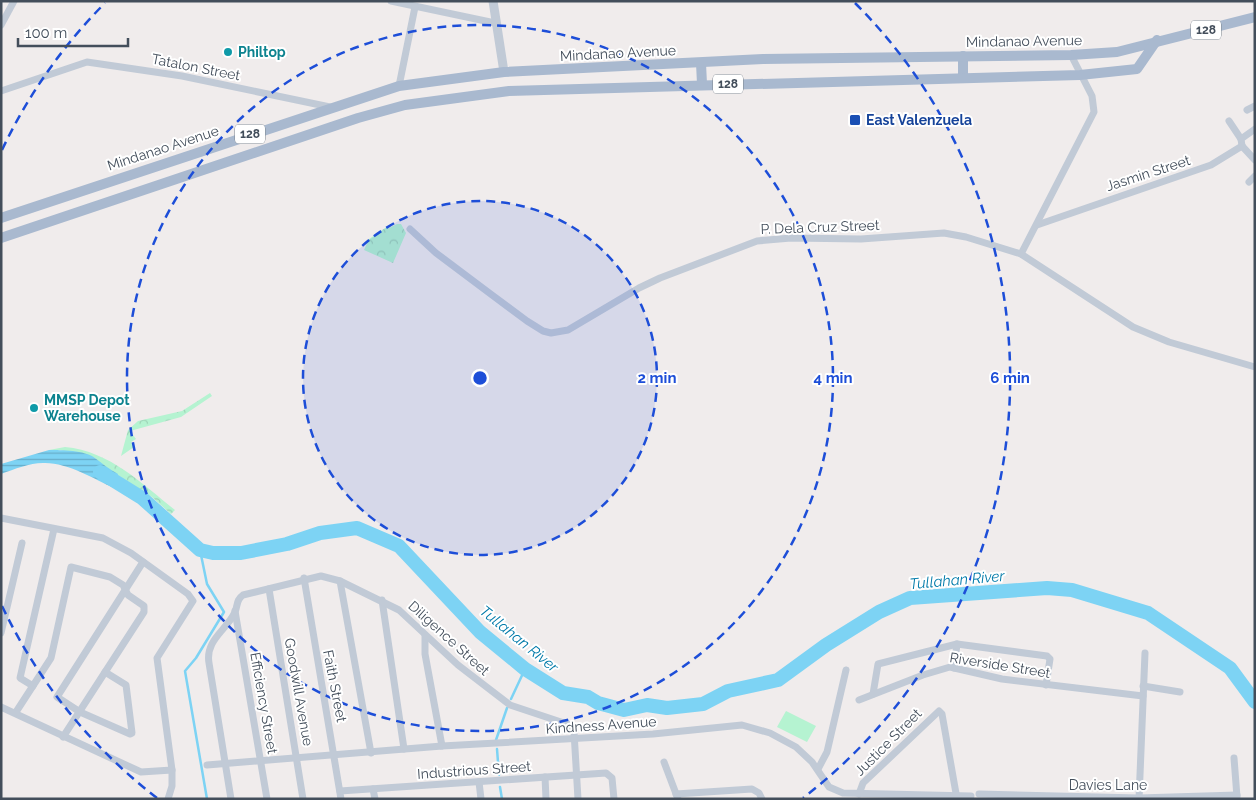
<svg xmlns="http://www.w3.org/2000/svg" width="1256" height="800" font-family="Raleway,sans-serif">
<defs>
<pattern id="forest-crowns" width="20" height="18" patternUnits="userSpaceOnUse" patternTransform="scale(1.25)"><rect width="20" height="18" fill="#b5f3d1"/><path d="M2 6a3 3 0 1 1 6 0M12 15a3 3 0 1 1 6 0" fill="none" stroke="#9dd2b6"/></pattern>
<pattern id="water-rules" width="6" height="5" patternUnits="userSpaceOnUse" patternTransform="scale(1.25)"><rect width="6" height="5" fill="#7dd3f4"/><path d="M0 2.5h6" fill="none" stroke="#68adc9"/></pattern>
</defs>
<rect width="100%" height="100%" fill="#f0ecec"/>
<path fill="#b5f3d1" d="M786,711L816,726L807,742L777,727Z"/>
<g fill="url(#forest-crowns)">
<path d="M397,224H401L406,233L393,263L364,250L369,239L388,226L389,228Z"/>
<path d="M210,393L212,396L181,417L130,431L136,439L131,442L134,447L121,456L128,430L138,421L182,411Z"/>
<path d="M65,447C110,451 142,484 175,510L171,514L152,497L102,465L95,458L60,450H49Z"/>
</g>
<path fill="url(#water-rules)" d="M49,450C62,450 84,450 95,458C103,464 109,469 118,474L114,488C94,479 67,462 43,463C29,463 15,469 1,474V464Z"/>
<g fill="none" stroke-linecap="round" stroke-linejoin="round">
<g stroke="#7dd3f4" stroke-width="2.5">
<path d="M200,550L207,584L224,612L196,658L185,671L207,799"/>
<path d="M511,699L525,669"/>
<path d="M496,740L507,708"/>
<path d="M497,749L499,775"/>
<path d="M500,787L502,799"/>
</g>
<path stroke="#7dd3f4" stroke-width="14" d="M100,472L142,498L200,550L213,553H241L287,544L320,533L357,528L399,546L480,632L525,669L563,693L588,697L598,703L624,710L647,705L667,708L703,704L728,691L778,680L826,645L879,612L910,598L1047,588L1072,590L1148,613L1230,668L1255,702"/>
<g stroke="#c1cad6" stroke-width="7">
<path d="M391,1L495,23"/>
<path d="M1,25L14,1"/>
<path d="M399,86L415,7"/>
<path d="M1,91L87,62L182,76L330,107"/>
<path d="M1247,110L1255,106"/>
<path d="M1229,121L1241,139"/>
<path d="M1242,146L1241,139L1255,129"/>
<path d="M1242,146L1255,160"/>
<path d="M1249,182L1255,176"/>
<path d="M1037,225L1211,165L1242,146"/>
<path d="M410,229L436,253L492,295L527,321L543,331L551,333L568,330L639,288L660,278L757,241L791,238L861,239L944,233L966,237L1021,254L1133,327L1169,342L1255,367"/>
<path d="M1021,254L1094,112L1092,96L1071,55"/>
<path d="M1,518L103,538L131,553L188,594L193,601L157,658L172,770V786L168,799"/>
<path d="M304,578L341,799"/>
<path d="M340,581L371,753"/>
<path d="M269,589L303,799"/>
<path d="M382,600L404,749"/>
<path d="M235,611L267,799"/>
<path d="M1,633L22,543"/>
<path d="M425,635V654L442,746"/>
<path d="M954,668L957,644"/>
<path d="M105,672L126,685L132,733L130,734L80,712L57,697L143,562"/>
<path d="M33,686L20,678L54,529"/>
<path d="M1143,686L1180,692"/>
<path d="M873,694L878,664L957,644L1047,656L1050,659L1046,685"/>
<path d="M859,700L923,675L950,667L1002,679L1143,696"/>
<path d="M1,707L141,772L172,770"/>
<path d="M16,712L51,658L71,567L110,577L123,585L128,595L144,606V612L63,737"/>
<path d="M1234,758L1237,797"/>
<path d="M664,762L678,799"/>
<path d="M207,765L442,746L653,734L742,725L770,733L796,747L812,762L829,787L843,793L971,796"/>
<path d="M818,769L827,752L846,670"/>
<path d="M545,777L546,799"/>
<path d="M479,782L481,799"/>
<path d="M373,789L375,799"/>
<path d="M340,791L606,773L612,778L614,799"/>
<path d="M676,794L752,789L759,793L762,799"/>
<path d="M859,794L863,783L939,711L942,714L957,799"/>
<path d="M979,794L1139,798L1237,795"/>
<path d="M231,799L209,663C205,640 227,630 235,612C238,605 236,600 243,595L321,576L340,581L399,610L458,665L510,705L570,725L574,732L578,799"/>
<path d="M1139,799L1145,653"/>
</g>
<path stroke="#c1cad6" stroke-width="9" d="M493,1L504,72"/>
<g stroke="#a9b9cf" stroke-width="10">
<path d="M963,56V77"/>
<path d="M701,63L702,84"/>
<path d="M1,218L399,86L504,72L763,59L1071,55L1117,52L1255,17"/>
<path d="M1,238L358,118L405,105L509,91L1080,75L1137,69L1157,40"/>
</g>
</g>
<circle cx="480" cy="378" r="177" fill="#1d4ed8" fill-opacity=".12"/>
<g fill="none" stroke="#1d4ed8" stroke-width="2.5" stroke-dasharray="9 6">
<circle cx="480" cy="378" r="177"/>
<circle cx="480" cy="378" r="353"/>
<path d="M157 798A530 530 0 0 1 2 606M2 150A530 530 0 0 1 105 3M855 3A530 530 0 0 1 803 798"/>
</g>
<g fill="#0f9aa8" stroke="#fff" stroke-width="2">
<circle cx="228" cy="52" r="5"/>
<circle cx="34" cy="408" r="5"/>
</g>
<rect fill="#1a4fb4" stroke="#fff" stroke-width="2" x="849" y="114" width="12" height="12" rx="2.5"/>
<g text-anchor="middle" stroke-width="4" stroke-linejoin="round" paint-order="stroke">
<g fill="#fff" stroke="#7b838c" stroke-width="1">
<rect x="1191" y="20.5" width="30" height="19" rx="4"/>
<rect x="713" y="74.5" width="30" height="19" rx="4"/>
<rect x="235" y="124.5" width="30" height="19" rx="4"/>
</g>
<g font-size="12" font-weight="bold" fill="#434e5b">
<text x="1206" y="34">128</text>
<text x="728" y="88">128</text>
<text x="250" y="138">128</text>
</g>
<g font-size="14" fill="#434e5b" stroke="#fff">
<text transform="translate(1024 41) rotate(-1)" y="5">Mindanao Avenue</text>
<text transform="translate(618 53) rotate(-3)" y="5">Mindanao Avenue</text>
<text transform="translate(196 67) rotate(11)" y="5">Tatalon Street</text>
<text transform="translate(163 148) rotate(-18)" y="5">Mindanao Avenue</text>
<text transform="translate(1148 173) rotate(-18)" y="5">Jasmin Street</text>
<text transform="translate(820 227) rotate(-2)" y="5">P. Dela Cruz Street</text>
<text transform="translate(449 638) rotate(42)" y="5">Diligence Street</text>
<text transform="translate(1000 665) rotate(9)" y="5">Riverside Street</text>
<text transform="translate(335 686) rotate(79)" y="5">Faith Street</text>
<text transform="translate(299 692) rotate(80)" y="5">Goodwill Avenue</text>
<text transform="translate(264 703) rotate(80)" y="5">Efficiency Street</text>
<text transform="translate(601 725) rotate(-4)" y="5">Kindness Avenue</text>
<text transform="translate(888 742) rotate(-45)" y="5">Justice Street</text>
<text transform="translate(474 770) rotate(-4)" y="5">Industrious Street</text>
<text x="1108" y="790">Davies Lane</text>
</g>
<g font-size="14" font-weight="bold" fill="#0d838f" stroke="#fff" text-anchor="start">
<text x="238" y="57">Philtop</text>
<text x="44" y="405">MMSP Depot<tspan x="44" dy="16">Warehouse</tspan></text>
</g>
<g font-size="14" font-weight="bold" fill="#164399" stroke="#fff" text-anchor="start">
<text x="866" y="125">East Valenzuela</text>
</g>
<g font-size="15" font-style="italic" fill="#017aa9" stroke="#fff">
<text transform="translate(957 580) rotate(-5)" y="5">Tullahan River</text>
<text transform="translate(519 639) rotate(39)" y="5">Tullahan River</text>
</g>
</g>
<circle cx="480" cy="378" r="8" fill="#1d4ed8" stroke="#fff" stroke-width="2.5"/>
<g font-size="15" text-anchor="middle" font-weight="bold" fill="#1d4ed8" stroke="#fff" stroke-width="4" stroke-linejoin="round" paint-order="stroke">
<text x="657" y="383">2 min</text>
<text x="833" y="383">4 min</text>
<text x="1010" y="383">6 min</text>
</g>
<rect width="1256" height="800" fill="none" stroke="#434e5b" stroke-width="5"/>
<path d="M18 38v8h110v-8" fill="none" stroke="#434e5b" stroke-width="2.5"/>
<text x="25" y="38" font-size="15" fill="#434e5b" stroke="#ffffff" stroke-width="4" paint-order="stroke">100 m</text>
</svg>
